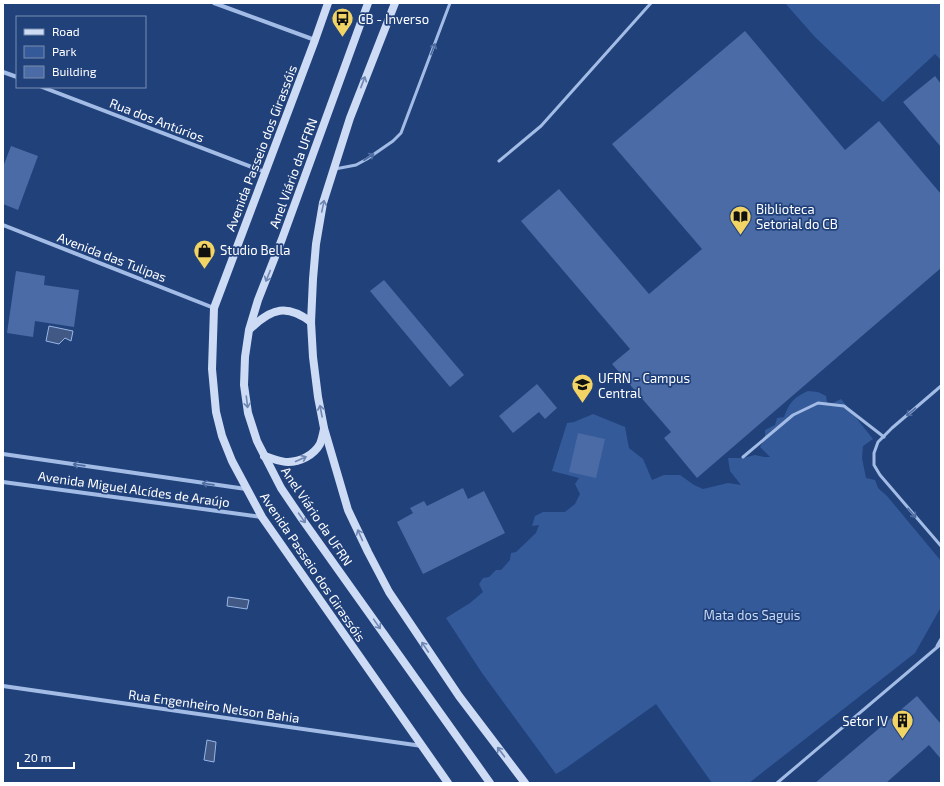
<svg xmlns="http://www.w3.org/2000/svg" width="944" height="786" font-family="'Exo 2',sans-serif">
<rect width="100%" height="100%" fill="#21417b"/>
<g fill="#345a99">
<path d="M785,3H941V60L935,54L883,102L815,37Z"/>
<path d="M808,391L818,392L826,396L827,402L829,405L841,399L873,439L863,446L862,458L866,478L875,480L878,488L887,496L941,561V607L915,653L749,783H712L656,704L566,768L556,774L482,673L446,618L470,603L483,592L479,584L483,578L489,577L496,570H501L510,560L511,553L516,552L536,533L539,525L532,526L535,516L543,512H565L575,504L580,494L575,484L579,478L552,471L567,423L574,422L593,414L625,427L629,448L643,459L652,480L664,475H680L694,485L703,489L728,483L741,485L730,471L728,458H743L755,455L764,457H770L760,447L765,437V430L775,425L777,418L784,417C790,402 793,398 808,391Z"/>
</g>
<g fill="#415984" stroke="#97b6e7">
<path d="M49,326L73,331L71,341L65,338L59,344L46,341Z"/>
<path d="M228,597L249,600L247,609L227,606Z"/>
<path d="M207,740L216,742L214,762L204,760Z"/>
</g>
<g fill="#4a6ba5">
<path d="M745,31L845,150L879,121L941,194V268L697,478L664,438L671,432L612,364L630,349L521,221L559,189L649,294L702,249L612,144Z"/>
<path d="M935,76L941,84V147L903,102Z"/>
<path d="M11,146L38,156L18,210L3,204V167Z"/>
<path d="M16,271L45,276L44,285L79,290L74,327L35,321L33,337L7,333Z"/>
<path d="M384,280L464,375L450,387L370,291Z"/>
<path d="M537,384L557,408L545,419L539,412L513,433L499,416Z"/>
<path d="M578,433L605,439L596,478L569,472Z"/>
<path d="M463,488L468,499L484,491L505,533L423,574L397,522L413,513L410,508L424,501L427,506Z"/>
<path d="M917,696L941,724V759L929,745L886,783H815Z"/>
</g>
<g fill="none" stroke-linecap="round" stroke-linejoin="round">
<g stroke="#a3bce6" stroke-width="3">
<path d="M499,161L541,126L651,3"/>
<path d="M335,169L356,165L367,159L393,141L401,133L404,125L450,3"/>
<path d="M941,386L892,428L878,442L874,453V465L880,475L941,546"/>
<path d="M743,457L793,415L818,403L844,406L884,437"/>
<path d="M937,646L941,639"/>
<path d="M777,783L941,644"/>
</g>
<g stroke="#a3bce6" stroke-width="4">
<path d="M214,3L315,40"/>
<path d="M3,72L17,77"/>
<path d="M42,87L265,172"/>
<path d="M3,225L214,308"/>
<path d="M3,454L246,489"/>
<path d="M3,482L262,517"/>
<path d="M3,686L422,746"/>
</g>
<g stroke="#cddbf5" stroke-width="8">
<path d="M328,3L315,40L214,308L212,369L216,412L222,436L232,461L262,517L448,783"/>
<path d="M368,3L282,239L258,300L249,330L245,357L244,385L248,413L257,441L281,488L302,519L490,783"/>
<path d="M395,3L350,118L323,203L316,244L313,279L311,322L313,357L318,397L324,428L348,510L368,552L389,592L459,696L525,783"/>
<path d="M251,328C272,308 287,304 311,322"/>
<path d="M264,456C272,458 280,462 288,462C300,462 314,455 320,444C322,439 323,434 324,429"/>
</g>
</g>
<defs><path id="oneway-shaft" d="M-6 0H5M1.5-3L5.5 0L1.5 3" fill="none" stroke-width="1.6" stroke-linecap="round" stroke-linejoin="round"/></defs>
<g stroke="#4e6ca0">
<use href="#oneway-shaft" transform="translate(433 49) rotate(-69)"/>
<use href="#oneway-shaft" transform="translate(369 157) rotate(-33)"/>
<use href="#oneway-shaft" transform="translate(911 412) rotate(140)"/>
<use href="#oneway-shaft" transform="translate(79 465) rotate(-172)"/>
<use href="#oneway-shaft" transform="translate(208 484) rotate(-172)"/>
<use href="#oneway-shaft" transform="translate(912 513) rotate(49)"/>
</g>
<g stroke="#6e86b2">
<use href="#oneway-shaft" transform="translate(363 82) rotate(-69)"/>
<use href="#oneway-shaft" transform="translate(323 206) rotate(-78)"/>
<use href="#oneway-shaft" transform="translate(268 276) rotate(112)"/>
<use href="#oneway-shaft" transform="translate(247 402) rotate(83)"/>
<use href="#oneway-shaft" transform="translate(321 411) rotate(-101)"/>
<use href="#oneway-shaft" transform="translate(301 459) rotate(-24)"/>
<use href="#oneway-shaft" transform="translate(302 518) rotate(55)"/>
<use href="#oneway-shaft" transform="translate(360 535) rotate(-114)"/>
<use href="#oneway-shaft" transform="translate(377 624) rotate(55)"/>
<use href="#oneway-shaft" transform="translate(425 647) rotate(-124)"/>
<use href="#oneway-shaft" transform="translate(501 752) rotate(-127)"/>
</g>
<defs>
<symbol id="bus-pin" viewBox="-11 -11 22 30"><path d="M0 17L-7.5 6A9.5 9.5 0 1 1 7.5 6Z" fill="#f2d465" stroke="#21417b"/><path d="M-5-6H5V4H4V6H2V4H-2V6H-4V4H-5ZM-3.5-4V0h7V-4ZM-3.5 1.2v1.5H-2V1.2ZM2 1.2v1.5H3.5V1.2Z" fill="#111"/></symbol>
<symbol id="library-pin" viewBox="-11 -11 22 30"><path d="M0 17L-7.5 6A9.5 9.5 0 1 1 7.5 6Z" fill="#f2d465" stroke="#21417b"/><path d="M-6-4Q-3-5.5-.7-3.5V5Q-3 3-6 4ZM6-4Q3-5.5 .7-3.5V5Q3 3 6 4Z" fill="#111"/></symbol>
<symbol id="shop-pin" viewBox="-11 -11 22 30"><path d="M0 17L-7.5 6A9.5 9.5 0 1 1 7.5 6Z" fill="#f2d465" stroke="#21417b"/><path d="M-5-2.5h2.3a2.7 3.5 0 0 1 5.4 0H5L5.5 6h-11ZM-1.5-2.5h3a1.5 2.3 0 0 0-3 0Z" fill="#111"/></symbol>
<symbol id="university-pin" viewBox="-11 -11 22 30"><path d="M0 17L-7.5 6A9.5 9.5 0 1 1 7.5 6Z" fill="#f2d465" stroke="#21417b"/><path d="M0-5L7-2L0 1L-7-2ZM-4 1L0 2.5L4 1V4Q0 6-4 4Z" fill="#111"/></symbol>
<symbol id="building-pin" viewBox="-11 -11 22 30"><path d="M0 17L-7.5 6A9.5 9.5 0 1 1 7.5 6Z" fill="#f2d465" stroke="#21417b"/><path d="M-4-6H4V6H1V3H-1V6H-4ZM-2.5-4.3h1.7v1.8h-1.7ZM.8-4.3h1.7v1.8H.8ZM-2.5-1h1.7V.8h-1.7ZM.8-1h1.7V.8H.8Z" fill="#111"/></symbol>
</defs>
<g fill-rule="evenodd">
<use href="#bus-pin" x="330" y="6" width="25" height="34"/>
<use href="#library-pin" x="728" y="204" width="25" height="34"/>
<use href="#shop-pin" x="192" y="238" width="25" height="34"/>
<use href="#university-pin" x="570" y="372" width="25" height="34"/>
<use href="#building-pin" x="890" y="708" width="25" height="34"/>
</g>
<g text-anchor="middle" stroke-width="3.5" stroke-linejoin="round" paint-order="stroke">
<g font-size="13" fill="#fff" stroke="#21417b" text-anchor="start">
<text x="358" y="24">CB - Inverso</text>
<text x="756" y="214">Biblioteca<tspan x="756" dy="15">Setorial do CB</tspan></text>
<text x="220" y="255">Studio Bella</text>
<text x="598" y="383">UFRN - Campus<tspan x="598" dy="15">Central</tspan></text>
<text x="888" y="726" text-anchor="end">Setor IV</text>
</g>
<g font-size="13" fill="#fff" stroke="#21417b">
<text transform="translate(157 120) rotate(21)" y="5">Rua dos Antúrios</text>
<text transform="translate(261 148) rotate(-69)" y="5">Avenida Passeio dos Girassóis</text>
<text transform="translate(293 173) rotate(-70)" y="5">Anel Viário da UFRN</text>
<text transform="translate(112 257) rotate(21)" y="5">Avenida das Tulipas</text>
<text transform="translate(134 489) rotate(8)" y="5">Avenida Miguel Alcídes de Araújo</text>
<text transform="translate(317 516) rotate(56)" y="5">Anel Viário da UFRN</text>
<text transform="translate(313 567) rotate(56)" y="5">Avenida Passeio dos Girassóis</text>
<text transform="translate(214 706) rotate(8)" y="5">Rua Engenheiro Nelson Bahia</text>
</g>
<g font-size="13" fill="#c7d8f5" stroke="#21417b">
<text x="752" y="620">Mata dos Saguis</text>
</g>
</g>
<rect width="944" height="786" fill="none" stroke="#ffffff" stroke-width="8"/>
<rect x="16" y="16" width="130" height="72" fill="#21417b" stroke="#7a8db0"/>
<rect x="24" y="29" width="20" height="6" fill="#cddbf5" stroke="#7a8db0"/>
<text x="52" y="36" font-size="12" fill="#ffffff">Road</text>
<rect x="24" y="46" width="20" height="12" fill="#345a99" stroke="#7a8db0"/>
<text x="52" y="56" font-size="12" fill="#ffffff">Park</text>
<rect x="24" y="66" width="20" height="12" fill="#4a6ba5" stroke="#7a8db0"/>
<text x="52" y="76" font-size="12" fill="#ffffff">Building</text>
<path d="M18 762v6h56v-6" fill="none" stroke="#ffffff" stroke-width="2"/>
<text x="24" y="762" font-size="12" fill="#ffffff" stroke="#21417b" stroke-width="3" paint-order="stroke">20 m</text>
</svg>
